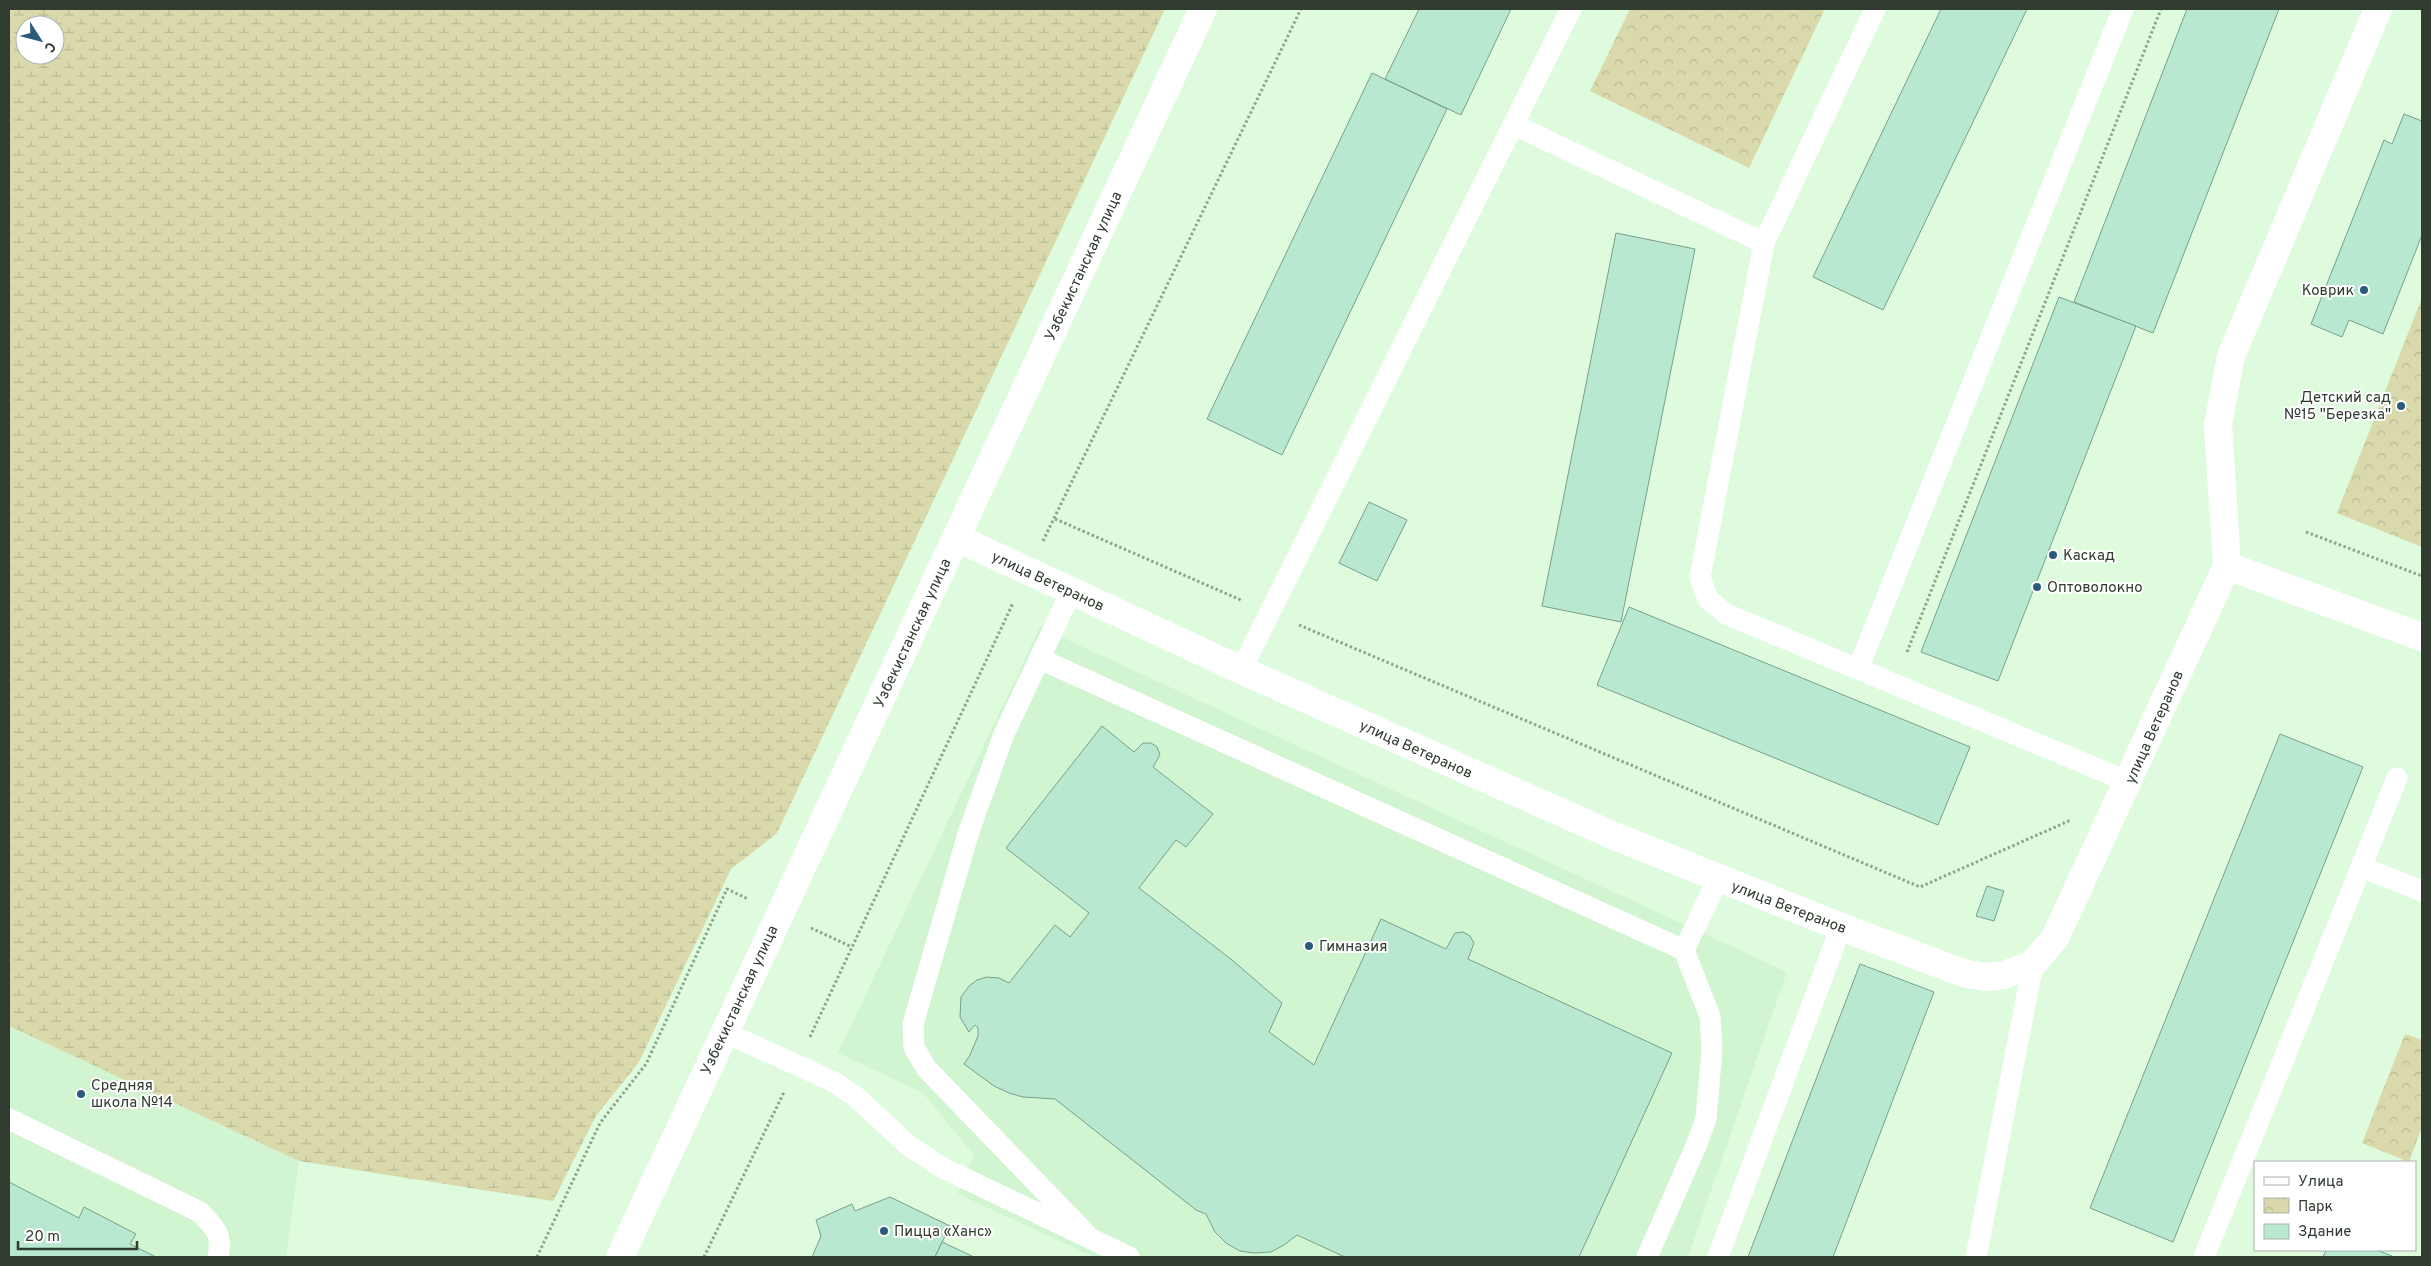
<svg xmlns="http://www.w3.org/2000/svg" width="2431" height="1266" font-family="Overpass,sans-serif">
<defs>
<pattern id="wetland-marsh" width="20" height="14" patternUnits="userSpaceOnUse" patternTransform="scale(1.25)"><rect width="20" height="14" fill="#d9d9ac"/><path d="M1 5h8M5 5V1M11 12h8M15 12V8" fill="none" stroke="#bbbb94"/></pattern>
<pattern id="park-crowns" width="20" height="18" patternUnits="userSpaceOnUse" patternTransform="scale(1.25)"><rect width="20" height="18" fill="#d9d9ac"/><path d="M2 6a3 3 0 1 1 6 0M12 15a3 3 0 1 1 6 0" fill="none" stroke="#bbbb94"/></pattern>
</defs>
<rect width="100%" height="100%" fill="#dffbde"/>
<g fill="#d2f5d1">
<path d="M1040,627L1787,972L1688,1257H1094L958,1194L974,1155L923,1093L838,1053Z"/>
<path d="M9,1026L299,1161L286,1257H9Z"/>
</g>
<path fill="url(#wetland-marsh)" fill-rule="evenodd" d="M9,9H1165L777,833L731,869L639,1062L596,1116L553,1201L299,1161L9,1026ZM25,25H55V55H25Z"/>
<g fill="url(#park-crowns)">
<path d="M1630,9H1819L1824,11L1749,168L1590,91Z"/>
<path d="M2422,298V547L2337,513Z"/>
<path d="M2405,1034L2422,1040V1127L2409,1162L2362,1143Z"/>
</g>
<g fill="#b8e9d0" stroke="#799f8c">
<path d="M1419,9H1511L1461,115L1385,79Z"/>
<path d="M1941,9H2027L1883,310L1813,277Z"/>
<path d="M2187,9H2279L2153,333L2074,302Z"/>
<path d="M1372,73L1447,109L1282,455L1207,419Z"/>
<path d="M2404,114L2422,121V235L2383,334L2349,320L2342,337L2311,324L2384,140L2392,144Z"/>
<path d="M1616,233L1695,249L1621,622L1542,606Z"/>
<path d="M2059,297L2136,326L1998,681L1921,652Z"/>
<path d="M1369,502L1407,520L1377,581L1339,563Z"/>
<path d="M1629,607L1970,747L1938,825L1597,685Z"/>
<path d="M1102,726L1134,752L1143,743H1151L1157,747L1160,755L1153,767L1213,814L1186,847L1176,840L1139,888L1232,960L1282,1003L1269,1032L1314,1065L1381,919L1446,949L1455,933L1463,932L1470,936L1474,943L1468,959L1672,1053L1579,1257H1345L1297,1235L1284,1245L1271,1252L1254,1253L1240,1251L1226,1243L1215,1232L1206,1214L1196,1210L1055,1099L1023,1097L1009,1093L994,1086L964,1064L970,1055L978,1036V1028L975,1025L969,1032L960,1017L961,997L969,986L977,980L987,977L999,978L1009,983L1055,925L1070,937L1089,913L1006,848Z"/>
<path d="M2280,734L2363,767L2173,1242L2090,1208Z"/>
<path d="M1987,886L2004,891L1994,921L1976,916Z"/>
<path d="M1860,964L1934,992L1833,1257H1748Z"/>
<path d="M9,1182L79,1218L84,1207L136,1234L130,1244L156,1257H9Z"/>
<path d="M890,1197L950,1226L935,1257H812L821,1236L816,1220L852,1204L855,1211Z"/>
<path d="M942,1242L974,1257H935Z"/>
<path d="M2326,1250H2377L2394,1257H2323Z"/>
</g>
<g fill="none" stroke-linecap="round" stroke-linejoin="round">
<g stroke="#8fa38e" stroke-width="3" stroke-dasharray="2.5 2.5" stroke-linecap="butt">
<path d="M1055,519L1241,600"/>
<path d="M2306,532L2422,576"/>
<path d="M1043,541L1301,9"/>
<path d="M1299,625L1920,887L2071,820"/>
<path d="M1907,652L2161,9"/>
<path d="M811,928L852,947"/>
<path d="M810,1037L1013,603"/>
<path d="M537,1257L600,1123L646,1064L727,889L748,899"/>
<path d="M704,1257L784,1092"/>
</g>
<g stroke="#fff" stroke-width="21">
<path d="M2123,9L1858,669L2129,782"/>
<path d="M1514,125L1764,243"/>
<path d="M1071,592L1004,734L969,831L913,1024L914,1047L926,1068L1091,1239"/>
<path d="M1040,659L1684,950"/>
<path d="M1858,669L1726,614L1708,599L1700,577L1764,243L1875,9"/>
<path d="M1241,670L1571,9"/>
<path d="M2361,867L2422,891"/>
<path d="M724,1032L832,1081L855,1096L908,1145L941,1167L1129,1257"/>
<path d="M9,1119L200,1212C215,1228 223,1234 218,1257"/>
<path d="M1647,1257L1696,1146L1706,1119L1712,1049L1710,1016L1684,950L1718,879"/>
<path d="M1718,1257L1841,927"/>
<path d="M1976,1257L2033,964"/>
<path d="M2204,1257L2397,778"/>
</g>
<g stroke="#fff" stroke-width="28">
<path d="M957,538L1241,670L1612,835L1841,927L1963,973L1985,977L2004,975L2033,964L2055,938L2227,566L2218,425L2231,356L2378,9"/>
<path d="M2227,566L2422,637"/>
</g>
<path stroke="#fff" stroke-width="28" d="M620,1257L1203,9"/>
</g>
<g fill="#2a5c79" stroke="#fff" stroke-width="2">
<circle cx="2364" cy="290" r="5"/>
<circle cx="2401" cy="406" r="5"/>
<circle cx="2053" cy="555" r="5"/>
<circle cx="2037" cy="587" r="5"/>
<circle cx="1309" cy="946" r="5"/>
<circle cx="81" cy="1094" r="5"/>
<circle cx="884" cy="1231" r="5"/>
</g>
<g text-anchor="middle" stroke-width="4" stroke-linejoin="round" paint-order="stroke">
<g font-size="15" fill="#313c31" stroke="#fff">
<text transform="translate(1083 266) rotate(-65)" y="5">Узбекистанская улица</text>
<text transform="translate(1048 581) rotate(25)" y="5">улица Ветеранов</text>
<text transform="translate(912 633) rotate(-65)" y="5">Узбекистанская улица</text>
<text transform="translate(2154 727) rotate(-66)" y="5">улица Ветеранов</text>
<text transform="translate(1416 749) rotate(24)" y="5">улица Ветеранов</text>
<text transform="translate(1789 907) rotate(21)" y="5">улица Ветеранов</text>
<text transform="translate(739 1000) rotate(-65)" y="5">Узбекистанская улица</text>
</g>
<g font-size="15" fill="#313c31" stroke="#fff" text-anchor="start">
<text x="2354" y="295" text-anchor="end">Коврик</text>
<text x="2391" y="402" text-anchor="end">Детский сад<tspan x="2391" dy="17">№15 "Березка"</tspan></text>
<text x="2063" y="560">Каскад</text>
<text x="2047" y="592">Оптоволокно</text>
<text x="1319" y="951">Гимназия</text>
<text x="91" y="1090">Средняя<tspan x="91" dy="17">школа №14</tspan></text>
<text x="894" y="1236">Пицца «Ханс»</text>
</g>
</g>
<rect width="2431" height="1266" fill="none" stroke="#313c31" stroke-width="20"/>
<rect x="2254" y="1161" width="162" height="90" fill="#ffffff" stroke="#adb1ad"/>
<rect x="2264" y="1177" width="25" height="8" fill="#ffffff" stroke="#adb1ad"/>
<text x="2298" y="1186" font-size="15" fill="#313c31">Улица</text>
<rect x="2264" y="1198" width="25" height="15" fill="url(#park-crowns)" stroke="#adb1ad"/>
<text x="2298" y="1211" font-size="15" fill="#313c31">Парк</text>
<rect x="2264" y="1224" width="25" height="15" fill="#b8e9d0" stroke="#adb1ad"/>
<text x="2298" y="1236" font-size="15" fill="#313c31">Здание</text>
<g transform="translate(40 40) rotate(126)"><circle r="24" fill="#ffffff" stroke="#adb1ad"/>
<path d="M0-4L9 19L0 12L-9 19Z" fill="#2a5c79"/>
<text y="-8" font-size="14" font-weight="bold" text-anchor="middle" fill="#313c31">С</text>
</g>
<path d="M18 1241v8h119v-8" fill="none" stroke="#313c31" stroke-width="2.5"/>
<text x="25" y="1241" font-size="15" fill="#313c31" stroke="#ffffff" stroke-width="4" paint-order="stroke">20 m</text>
</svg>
